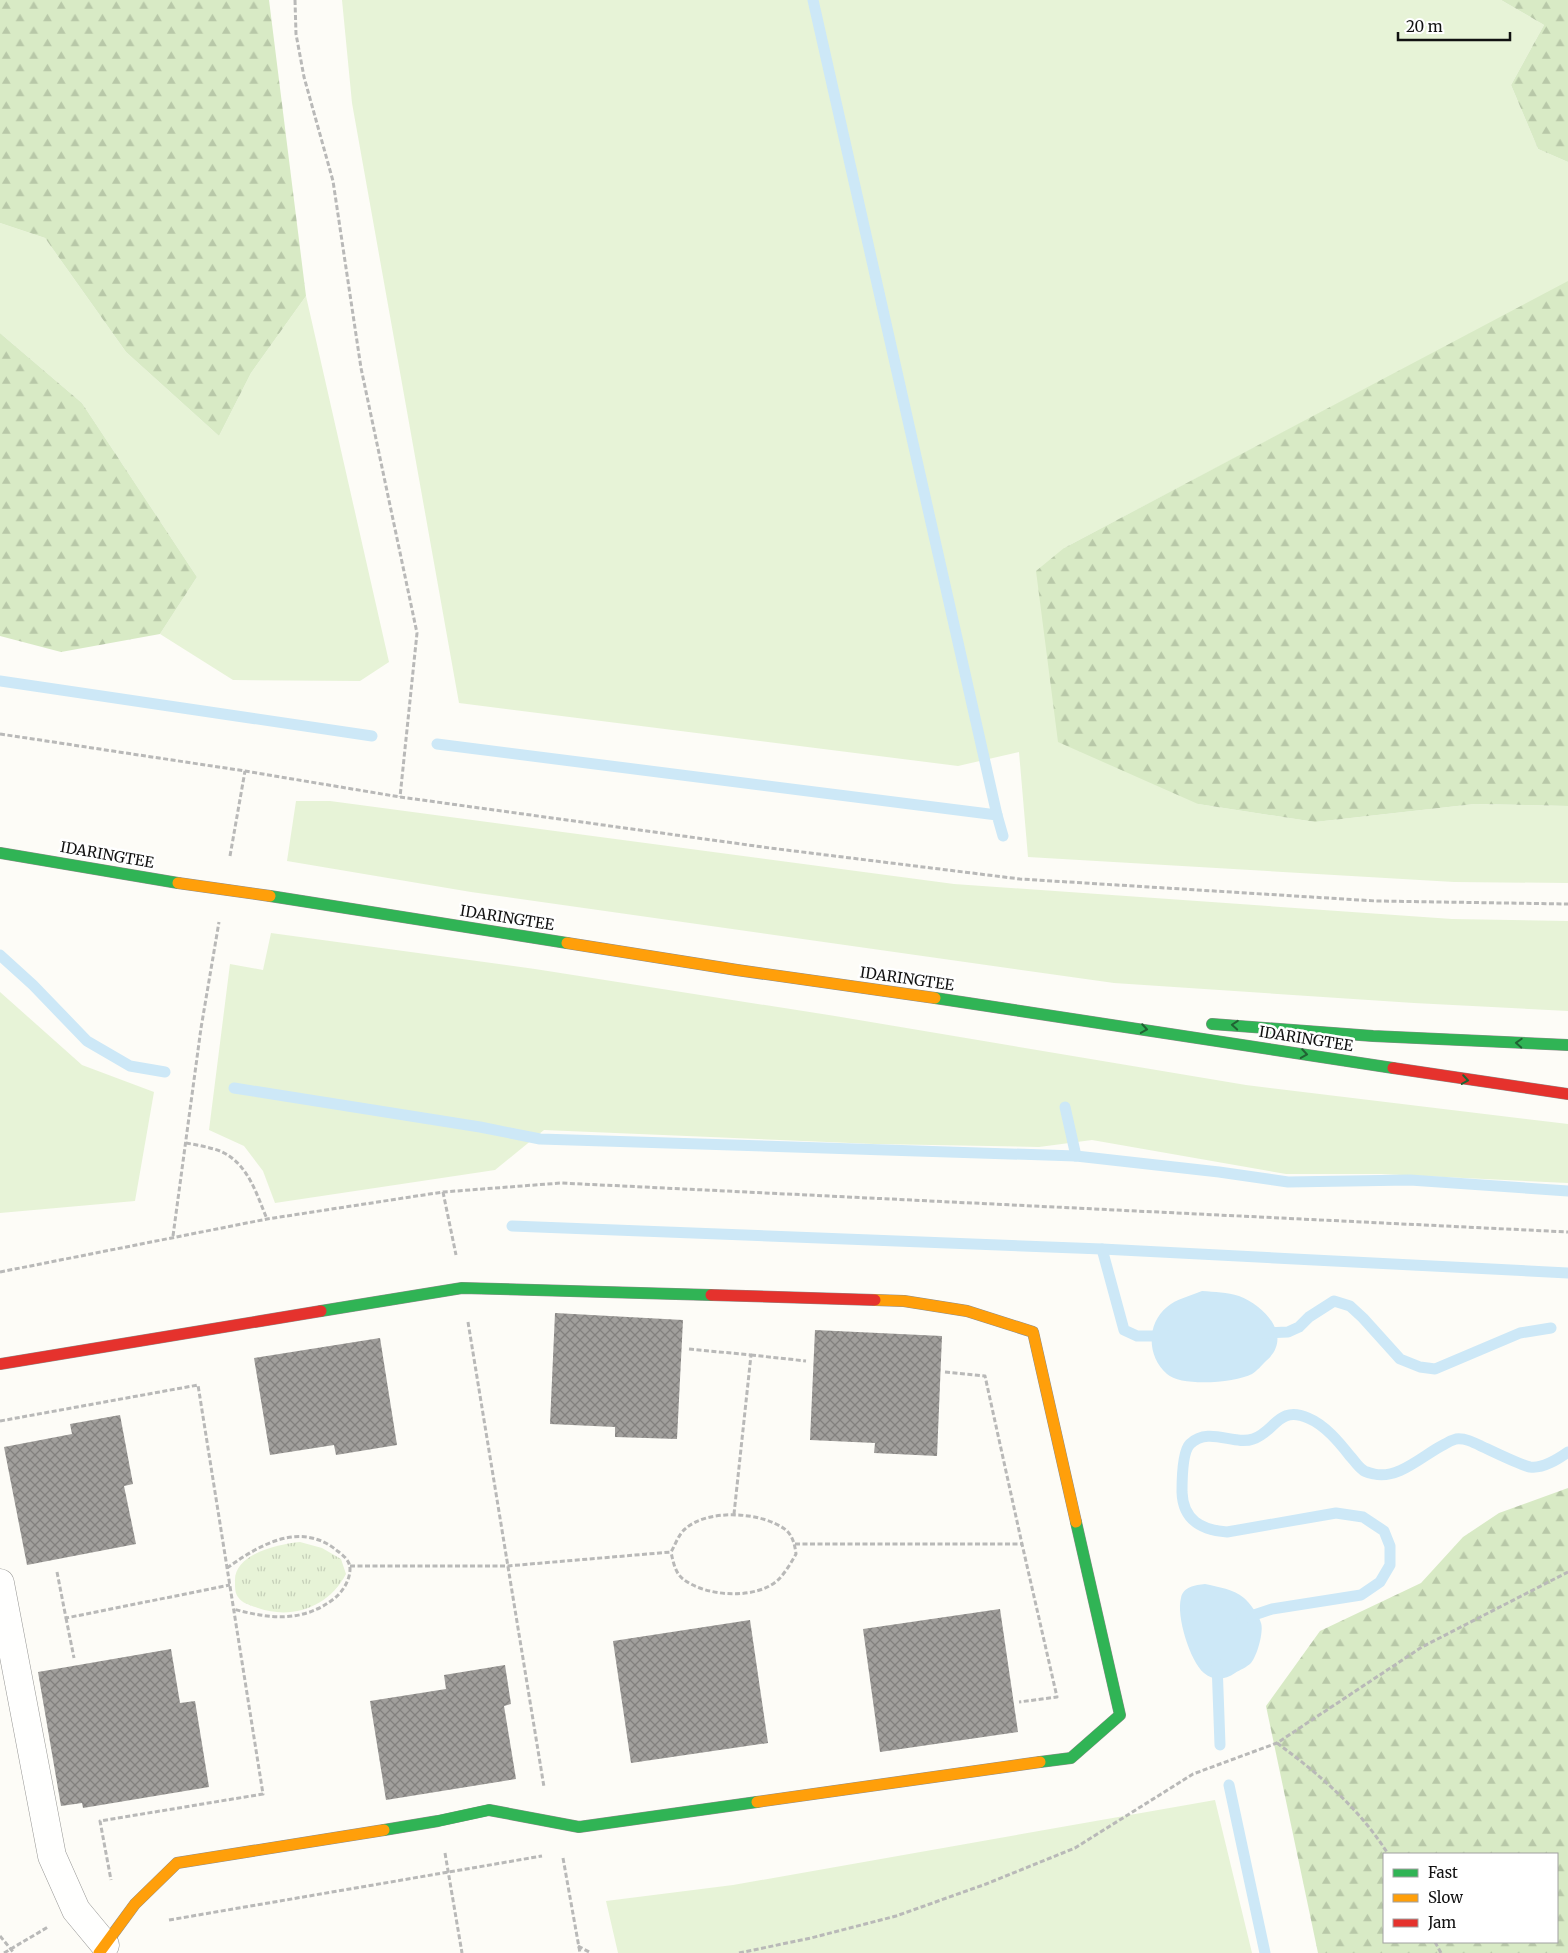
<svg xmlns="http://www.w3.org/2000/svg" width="1568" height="1953" font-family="Merriweather,serif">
<defs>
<pattern id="forest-firs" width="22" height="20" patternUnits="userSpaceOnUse" patternTransform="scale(1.25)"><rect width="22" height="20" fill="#d8eac5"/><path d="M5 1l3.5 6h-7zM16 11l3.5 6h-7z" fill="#b8c8a8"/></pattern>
<pattern id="park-tufts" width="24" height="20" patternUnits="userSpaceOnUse" patternTransform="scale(1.25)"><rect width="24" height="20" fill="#e7f3d7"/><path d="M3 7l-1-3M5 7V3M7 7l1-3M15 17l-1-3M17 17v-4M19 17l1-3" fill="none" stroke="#c5cfb8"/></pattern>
<pattern id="building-cross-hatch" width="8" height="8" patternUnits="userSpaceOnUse" patternTransform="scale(1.25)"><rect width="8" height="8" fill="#a19f9c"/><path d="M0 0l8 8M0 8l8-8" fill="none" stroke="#82807e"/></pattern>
</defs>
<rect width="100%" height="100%" fill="#fdfcf7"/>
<g fill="#e7f3d7">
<path d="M342,0H1501L1544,25L1511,85L1538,149L1568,162V282L1064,548L1198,804L1315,822L1475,804L1568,806V883L1454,882L1028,857L1019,752L958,766L459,703L352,103Z"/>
<path d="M0,223L45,238L126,352L219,436L251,373L306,296L389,662L360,681L233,680L160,634L197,577L82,403L0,333Z"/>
<path d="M296,801H330L954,884L1452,919L1568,921V1011L1414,1003L1114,983L471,892L287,861Z"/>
<path d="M271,933L535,969L835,1016L1246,1085L1568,1124V1183L1381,1174H1286L1092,1140L1039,1147L874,1144L544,1130L495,1170L275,1203L263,1171L244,1146L209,1130L230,964L263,970Z"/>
<path d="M0,992L82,1065L154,1092L135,1201L0,1213Z"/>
<path d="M1215,1800L1252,1953H618L606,1901L733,1885Z"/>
</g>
<g fill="url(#forest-firs)" fill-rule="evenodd">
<path d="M0,0H269L306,296L251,373L219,436L126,352L45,238L0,223Z"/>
<path d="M1501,0H1568V162L1538,149L1511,85L1544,25Z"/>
<path d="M1568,281V806L1475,804L1315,822L1198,804L1058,742L1036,571L1064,548Z"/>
<path d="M0,333L82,403L197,577L160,634L61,652L0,636Z"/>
<path d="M1568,1488V1953H1318L1266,1706L1320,1631L1421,1583L1463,1537L1499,1513ZM1384,1854H1557V1942H1384Z"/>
</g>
<path fill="url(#park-tufts)" d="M300,1542L322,1548L341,1559L346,1574C329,1607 292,1620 258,1608C250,1605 243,1604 238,1597C235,1593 235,1588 235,1582C233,1554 278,1544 300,1542Z"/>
<g fill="#cde8f7">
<path d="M1202,1291C1215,1292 1227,1292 1239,1296C1265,1306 1294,1337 1266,1361C1262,1365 1257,1371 1252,1374C1235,1383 1181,1387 1167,1374C1147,1357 1146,1324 1167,1307C1176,1299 1190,1296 1202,1291Z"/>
<path d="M1205,1584C1218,1587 1234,1589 1244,1598C1250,1603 1259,1616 1261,1623C1264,1632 1257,1656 1251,1663C1247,1667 1240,1670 1235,1673C1225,1680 1213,1681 1204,1673C1190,1661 1176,1616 1181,1598C1183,1587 1195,1585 1205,1584Z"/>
</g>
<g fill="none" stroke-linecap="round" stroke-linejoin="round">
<g stroke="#cde8f7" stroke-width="11">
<path d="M813,0L997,815"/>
<path d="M0,681L372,736"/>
<path d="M437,744L997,815L1003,836"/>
<path d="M0,955L33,985L87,1041L130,1066L165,1072"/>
<path d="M234,1088L480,1127L540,1139L1076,1156L1219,1172L1288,1182L1410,1180L1568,1191"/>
<path d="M1065,1107L1076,1156"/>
<path d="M512,1226L1102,1249L1568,1273"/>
<path d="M1102,1249L1124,1330L1137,1336H1167"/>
<path d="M1263,1333L1288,1332L1299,1327L1309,1317L1334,1301L1350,1306L1363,1318L1400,1359L1420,1367L1435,1369L1520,1333L1551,1328"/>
<path d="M1242,1619L1272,1609L1361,1595L1380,1582L1390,1565V1546L1384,1531L1363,1517L1336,1513L1227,1532C1201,1530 1183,1520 1182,1492C1182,1481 1182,1452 1190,1444C1209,1426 1234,1446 1253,1439C1275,1432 1278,1405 1308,1418C1325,1425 1339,1442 1350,1456C1354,1460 1358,1467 1363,1470C1365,1472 1370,1473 1374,1474C1399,1480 1424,1454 1445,1444C1448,1442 1452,1440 1456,1439C1465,1438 1473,1442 1481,1446C1492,1451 1520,1465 1530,1467C1543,1469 1558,1459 1568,1452"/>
<path d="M1217,1663L1220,1745"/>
<path d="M1229,1785L1265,1953"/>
</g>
</g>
<g fill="url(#building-cross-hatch)">
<path d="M555,1313L683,1320L677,1439L615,1437V1427L550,1424Z"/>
<path d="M815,1330L942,1336L937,1456L874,1453L875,1443L810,1440Z"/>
<path d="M380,1338L397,1445L336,1455L334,1445L270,1455L254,1358Z"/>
<path d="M120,1415L133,1484L124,1486L136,1544L27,1565L4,1447L72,1434L70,1424Z"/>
<path d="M1000,1609L1018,1732L880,1752L863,1629Z"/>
<path d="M750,1620L768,1743L631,1763L613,1641Z"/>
<path d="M171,1649L180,1703L195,1701L209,1787L83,1808L82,1803L61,1806L38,1672Z"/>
<path d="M505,1665L511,1704L504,1706L516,1779L386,1800L370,1701L446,1689L444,1675Z"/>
</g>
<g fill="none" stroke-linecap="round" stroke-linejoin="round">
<defs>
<path id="street" d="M0,1583L52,1856L76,1910L105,1945"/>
<g id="fast">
<path d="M0,853L178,883"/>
<path d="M270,896L567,943"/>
<path d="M935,998L1393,1068"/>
<path d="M1212,1024L1373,1036L1568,1045"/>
<path d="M321,1311L462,1288L711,1295"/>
<path d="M1040,1762L1071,1758L1120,1715L1076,1522"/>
<path d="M384,1830L438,1821L489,1810L579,1827L757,1802"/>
</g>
<g id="slow">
<path d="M567,943L737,970L935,998"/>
<path d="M875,1300L904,1301L967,1311L1033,1332L1076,1522"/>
<path d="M757,1802L1040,1762"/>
<path d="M99,1953L135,1904L177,1863L384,1830"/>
</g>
<g id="jam">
<path d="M1393,1068L1568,1094"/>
<path d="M711,1295L875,1300"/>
<path d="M0,1364L321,1311"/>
</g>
</defs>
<use href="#street" stroke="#979795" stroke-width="29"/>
<use href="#fast" stroke="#8e8d8b" stroke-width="12"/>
<use href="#slow" stroke="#8e8d8b" stroke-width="12"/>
<use href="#jam" stroke="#8e8d8b" stroke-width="12"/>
<g stroke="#b9b9b8" stroke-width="3" stroke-dasharray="5 2.5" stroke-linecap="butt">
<path d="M295,0L296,34L304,77L333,181L361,368L417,633L400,797"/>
<path d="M0,734L245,771L400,797L770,848L1020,879L1376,901L1568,904"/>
<path d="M230,856L245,771"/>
<path d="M186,1143C197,1145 209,1147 220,1151C248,1163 256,1193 267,1219"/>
<path d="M443,1192L456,1255"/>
<path d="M173,1236L201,1028L219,922"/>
<path d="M0,1272L267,1219L443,1192L561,1183L1568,1232"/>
<path d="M468,1322L544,1787"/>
<path d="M689,1349L751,1355L734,1514"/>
<path d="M751,1355L806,1361"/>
<path d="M945,1372L985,1376L1022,1544"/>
<path d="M0,1421L198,1385L263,1794L100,1821L111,1880"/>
<path d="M795,1544H1022L1057,1697L1019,1702"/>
<path d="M350,1566H507L671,1552C675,1545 679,1534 685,1529C708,1508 763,1512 786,1530C793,1536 795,1546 796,1554C791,1563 785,1573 778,1580C756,1600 706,1597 683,1579C675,1573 673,1561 671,1552"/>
<path d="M227,1568C258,1546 298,1521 335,1549C341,1554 350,1559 350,1569C350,1580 343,1591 335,1598C303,1623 270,1619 233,1609"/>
<path d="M57,1572L66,1618L230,1585"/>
<path d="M66,1618L74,1658"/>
<path d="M1277,1743C1319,1774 1360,1809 1388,1854"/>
<path d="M445,1853L462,1953"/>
<path d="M563,1858L580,1953"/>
<path d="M169,1920L542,1856"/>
<path d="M0,1936L14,1953"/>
<path d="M1435,1942L1441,1953"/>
<path d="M578,1946L591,1953"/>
<path d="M4,1953L48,1927"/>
<path d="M739,1953L811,1938L896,1916L986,1884L1075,1848L1193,1774L1277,1743L1422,1647L1568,1572"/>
</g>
<use href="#street" stroke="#fffffe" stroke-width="28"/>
<use href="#fast" stroke="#30b455" stroke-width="11"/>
<use href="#slow" stroke="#ff9f0a" stroke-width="11"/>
<use href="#jam" stroke="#e5322d" stroke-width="11"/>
<defs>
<path id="slow-bridge" d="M178,883L270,896"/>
</defs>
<use href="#slow-bridge" stroke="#8e8d8b" stroke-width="12" stroke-linecap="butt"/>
<use href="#slow-bridge" stroke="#ff9f0a" stroke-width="11"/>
</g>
<defs><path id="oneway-chevron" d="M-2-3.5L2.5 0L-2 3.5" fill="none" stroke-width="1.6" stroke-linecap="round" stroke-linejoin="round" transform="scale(1.25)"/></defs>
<g stroke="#206233">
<use href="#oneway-chevron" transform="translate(1235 1025) rotate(-176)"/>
<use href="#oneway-chevron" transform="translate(1144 1029) rotate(9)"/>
<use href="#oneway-chevron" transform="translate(1519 1043) rotate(-177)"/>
<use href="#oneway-chevron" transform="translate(1304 1054) rotate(9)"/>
<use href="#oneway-chevron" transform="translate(1465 1080) rotate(9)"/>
</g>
<g text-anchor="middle" stroke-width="5" stroke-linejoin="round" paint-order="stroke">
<g font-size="15" fill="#111" stroke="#fff">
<text transform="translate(107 855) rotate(10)" y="5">IDARINGTEE</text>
<text transform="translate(507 918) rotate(9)" y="5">IDARINGTEE</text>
<text transform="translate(907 979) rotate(8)" y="5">IDARINGTEE</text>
<text transform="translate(1306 1039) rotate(9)" y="5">IDARINGTEE</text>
</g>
</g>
<rect x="1383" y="1853" width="175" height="90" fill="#ffffff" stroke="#a0a0a0"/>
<rect x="1393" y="1869" width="25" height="8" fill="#30b455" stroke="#a0a0a0"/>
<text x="1428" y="1878" font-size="15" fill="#111111">Fast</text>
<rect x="1393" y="1894" width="25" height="8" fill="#ff9f0a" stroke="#a0a0a0"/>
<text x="1428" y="1903" font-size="15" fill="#111111">Slow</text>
<rect x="1393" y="1919" width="25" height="8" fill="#e5322d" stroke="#a0a0a0"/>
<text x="1428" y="1928" font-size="15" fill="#111111">Jam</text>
<path d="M1398 32v8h112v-8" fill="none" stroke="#111111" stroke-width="2.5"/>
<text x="1406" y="32" font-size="15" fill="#111111" stroke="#ffffff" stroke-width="4" paint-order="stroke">20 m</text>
</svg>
